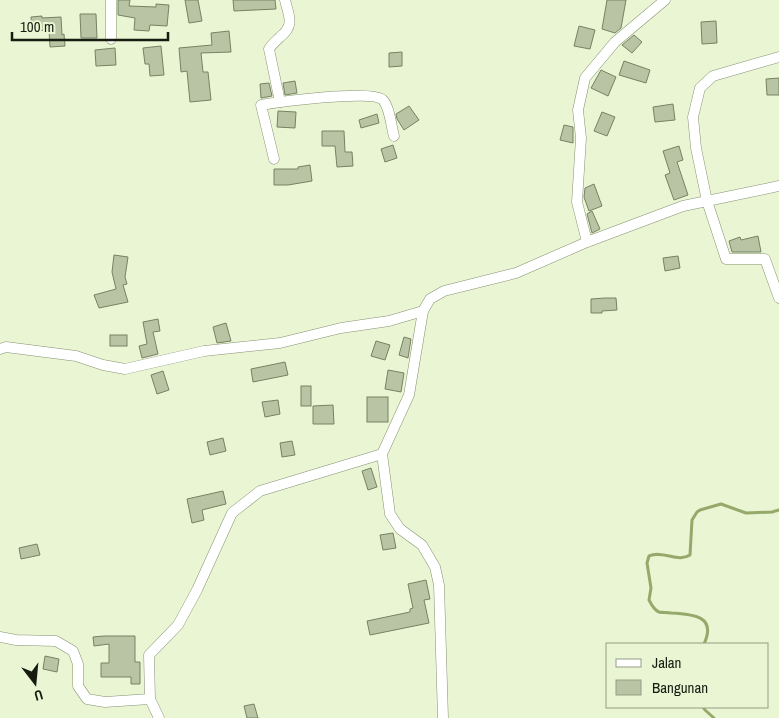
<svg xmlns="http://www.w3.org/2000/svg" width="779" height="718" font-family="'Archivo Narrow',sans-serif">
<rect width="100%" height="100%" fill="#e9f5d3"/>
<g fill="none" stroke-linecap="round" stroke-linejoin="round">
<g stroke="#95a96b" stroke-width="3">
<path d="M704,644C717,616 693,614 671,613C668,612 662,613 659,612C654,610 651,604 649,600L651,588L647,563L649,556C663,550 678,563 690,555L692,520L697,512L700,510L721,504L746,513L772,512L779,510"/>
<path d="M703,707L705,710L714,718"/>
</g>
</g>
<g fill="#b8c4a3" stroke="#778264">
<path d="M118,0H130L129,6L156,7V4L169,5L167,26L150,25L149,31L134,30L135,18L118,15Z"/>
<path d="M185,0H198L202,21L189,23Z"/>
<path d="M233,0H275L276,9L234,11Z"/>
<path d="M607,0H626L621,28L615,33L602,29Z"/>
<path d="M80,14H96L97,38H81Z"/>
<path d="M42,16V18L61,17L62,35L64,34L65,46L50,47L49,30L32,31L31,17Z"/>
<path d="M716,21L717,43L702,44L701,22Z"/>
<path d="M579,26L595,30L590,49L574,46Z"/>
<path d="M229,31L231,52L201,53L203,72H208L211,100L190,102L187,71L181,72L179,48L212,45L211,33Z"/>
<path d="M634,35L642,42L632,53L622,45Z"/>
<path d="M161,46L164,75L150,76L149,64H145L143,48Z"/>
<path d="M115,48L116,65L96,66L95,50Z"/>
<path d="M402,52V66L389,67V53Z"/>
<path d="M624,61L650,70L646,83L619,75Z"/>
<path d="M601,70L616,77L608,96L591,88Z"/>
<path d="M779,78V95H767L766,79Z"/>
<path d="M295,81L297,93L285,95L283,83Z"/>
<path d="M269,83L272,96L261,98L260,84Z"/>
<path d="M673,104L675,120L655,122L653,107Z"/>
<path d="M409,106L419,120L404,130L397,119L396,114Z"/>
<path d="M278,111L296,112L295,128L277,127Z"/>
<path d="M602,112L615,117L607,136L594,131Z"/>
<path d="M377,114L379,123L361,128L359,120Z"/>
<path d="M564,125L573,127V143L560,140Z"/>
<path d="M322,131H344L345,152H352L353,166L337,167L335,146H322Z"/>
<path d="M393,145L397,158L385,162L381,149Z"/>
<path d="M679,146L683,160L677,162L688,195L674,200L665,175L670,173L663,151Z"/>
<path d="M310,165L312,181L288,185H274V169H298V167Z"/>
<path d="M594,184L602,206L589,211L584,197L585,188Z"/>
<path d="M592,211L600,229L592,233L587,214Z"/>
<path d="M758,236L761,252H732L729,241L740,237L741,240Z"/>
<path d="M114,255L128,257L125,277L127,284L123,285L128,302L99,308L94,295L116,289L112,272Z"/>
<path d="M678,256L680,268L665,271L663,258Z"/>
<path d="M605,298H616L617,310L602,311V313H591V299Z"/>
<path d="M158,319L160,331L153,332L158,354L142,358L139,346L147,344L143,322Z"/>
<path d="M226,323L231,341L217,343L213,327Z"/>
<rect x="110" y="335" width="17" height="11"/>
<path d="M404,337L411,339L408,358L399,355Z"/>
<path d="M376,341L390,345L385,360L371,356Z"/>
<path d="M285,362L288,375L253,382L251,369Z"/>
<path d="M388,370L404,373L401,392L385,389Z"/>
<path d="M163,371L169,390L157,394L151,375Z"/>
<rect x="301" y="386" width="10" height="20"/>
<rect x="367" y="397" width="21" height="25"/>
<path d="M278,400L280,414L265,417L262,402Z"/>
<path d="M333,405L334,424H313V406Z"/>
<path d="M223,438L226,451L210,455L207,442Z"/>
<path d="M292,441L295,455L282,457L280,443Z"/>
<path d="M371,468L377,487L368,490L362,471Z"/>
<path d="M223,491L226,504L202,510L204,520L192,523L187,499Z"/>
<path d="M393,533L396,548L383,550L380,535Z"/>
<path d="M37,544L40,555L21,559L19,548Z"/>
<path d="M426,580L430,599L424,600L429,623L370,635L367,621L410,612V609L413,608L408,584Z"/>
<path d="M104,636H135V662H140V684H131V677H101V663H109V644L94,646L93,637Z"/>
<path d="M45,656L59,659L57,672L43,669Z"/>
<path d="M254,704L258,718H247L244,706Z"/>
</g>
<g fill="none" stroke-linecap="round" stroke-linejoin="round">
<defs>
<g id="minor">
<path d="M111,39V0"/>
<path d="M280,102L269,49C272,44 276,41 280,37C295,25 289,17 285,0"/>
<path d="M274,159L261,105C278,102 373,89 383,100C390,108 391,126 394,136"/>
<path d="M779,186L707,201L726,259H765L779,298"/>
<path d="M587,242L577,202L581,138L578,110L585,78L615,42L665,0"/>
<path d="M0,349L6,347L76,356L103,365L125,369L204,351L280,343L341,328L389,321L423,311"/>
<path d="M0,637L16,640L56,641L73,651L78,664V686L87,699L105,702L150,699L159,718"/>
<path d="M150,699L149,655L178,625L197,590L232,513L260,491L382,454"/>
<path d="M443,718L439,585L435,567L422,545L400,529L390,514L382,454L409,395L423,311L430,299L444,291L516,273L587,242L683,206L707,201L696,148L693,117L700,88L713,76L779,57"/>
</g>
</defs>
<use href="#minor" stroke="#869273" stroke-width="11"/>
<use href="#minor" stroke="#fff" stroke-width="10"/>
</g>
<rect x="606" y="643" width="162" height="65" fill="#e9f5d3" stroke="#959e85"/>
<rect x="616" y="659" width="25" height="8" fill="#ffffff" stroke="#959e85"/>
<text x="652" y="668" font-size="15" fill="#181c10">Jalan</text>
<rect x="616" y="680" width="25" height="15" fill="#b8c4a3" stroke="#959e85"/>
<text x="652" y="693" font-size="15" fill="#181c10">Bangunan</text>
<g transform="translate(35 683) rotate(164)" stroke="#e9f5d3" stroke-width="4" paint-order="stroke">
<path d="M0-4L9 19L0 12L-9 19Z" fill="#181c10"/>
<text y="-8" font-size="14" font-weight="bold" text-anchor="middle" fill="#181c10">U</text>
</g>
<path d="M12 32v8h156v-8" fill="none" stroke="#181c10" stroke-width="2.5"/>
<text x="20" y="32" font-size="15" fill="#181c10" stroke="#e9f5d3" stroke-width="4" paint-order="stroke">100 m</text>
</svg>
